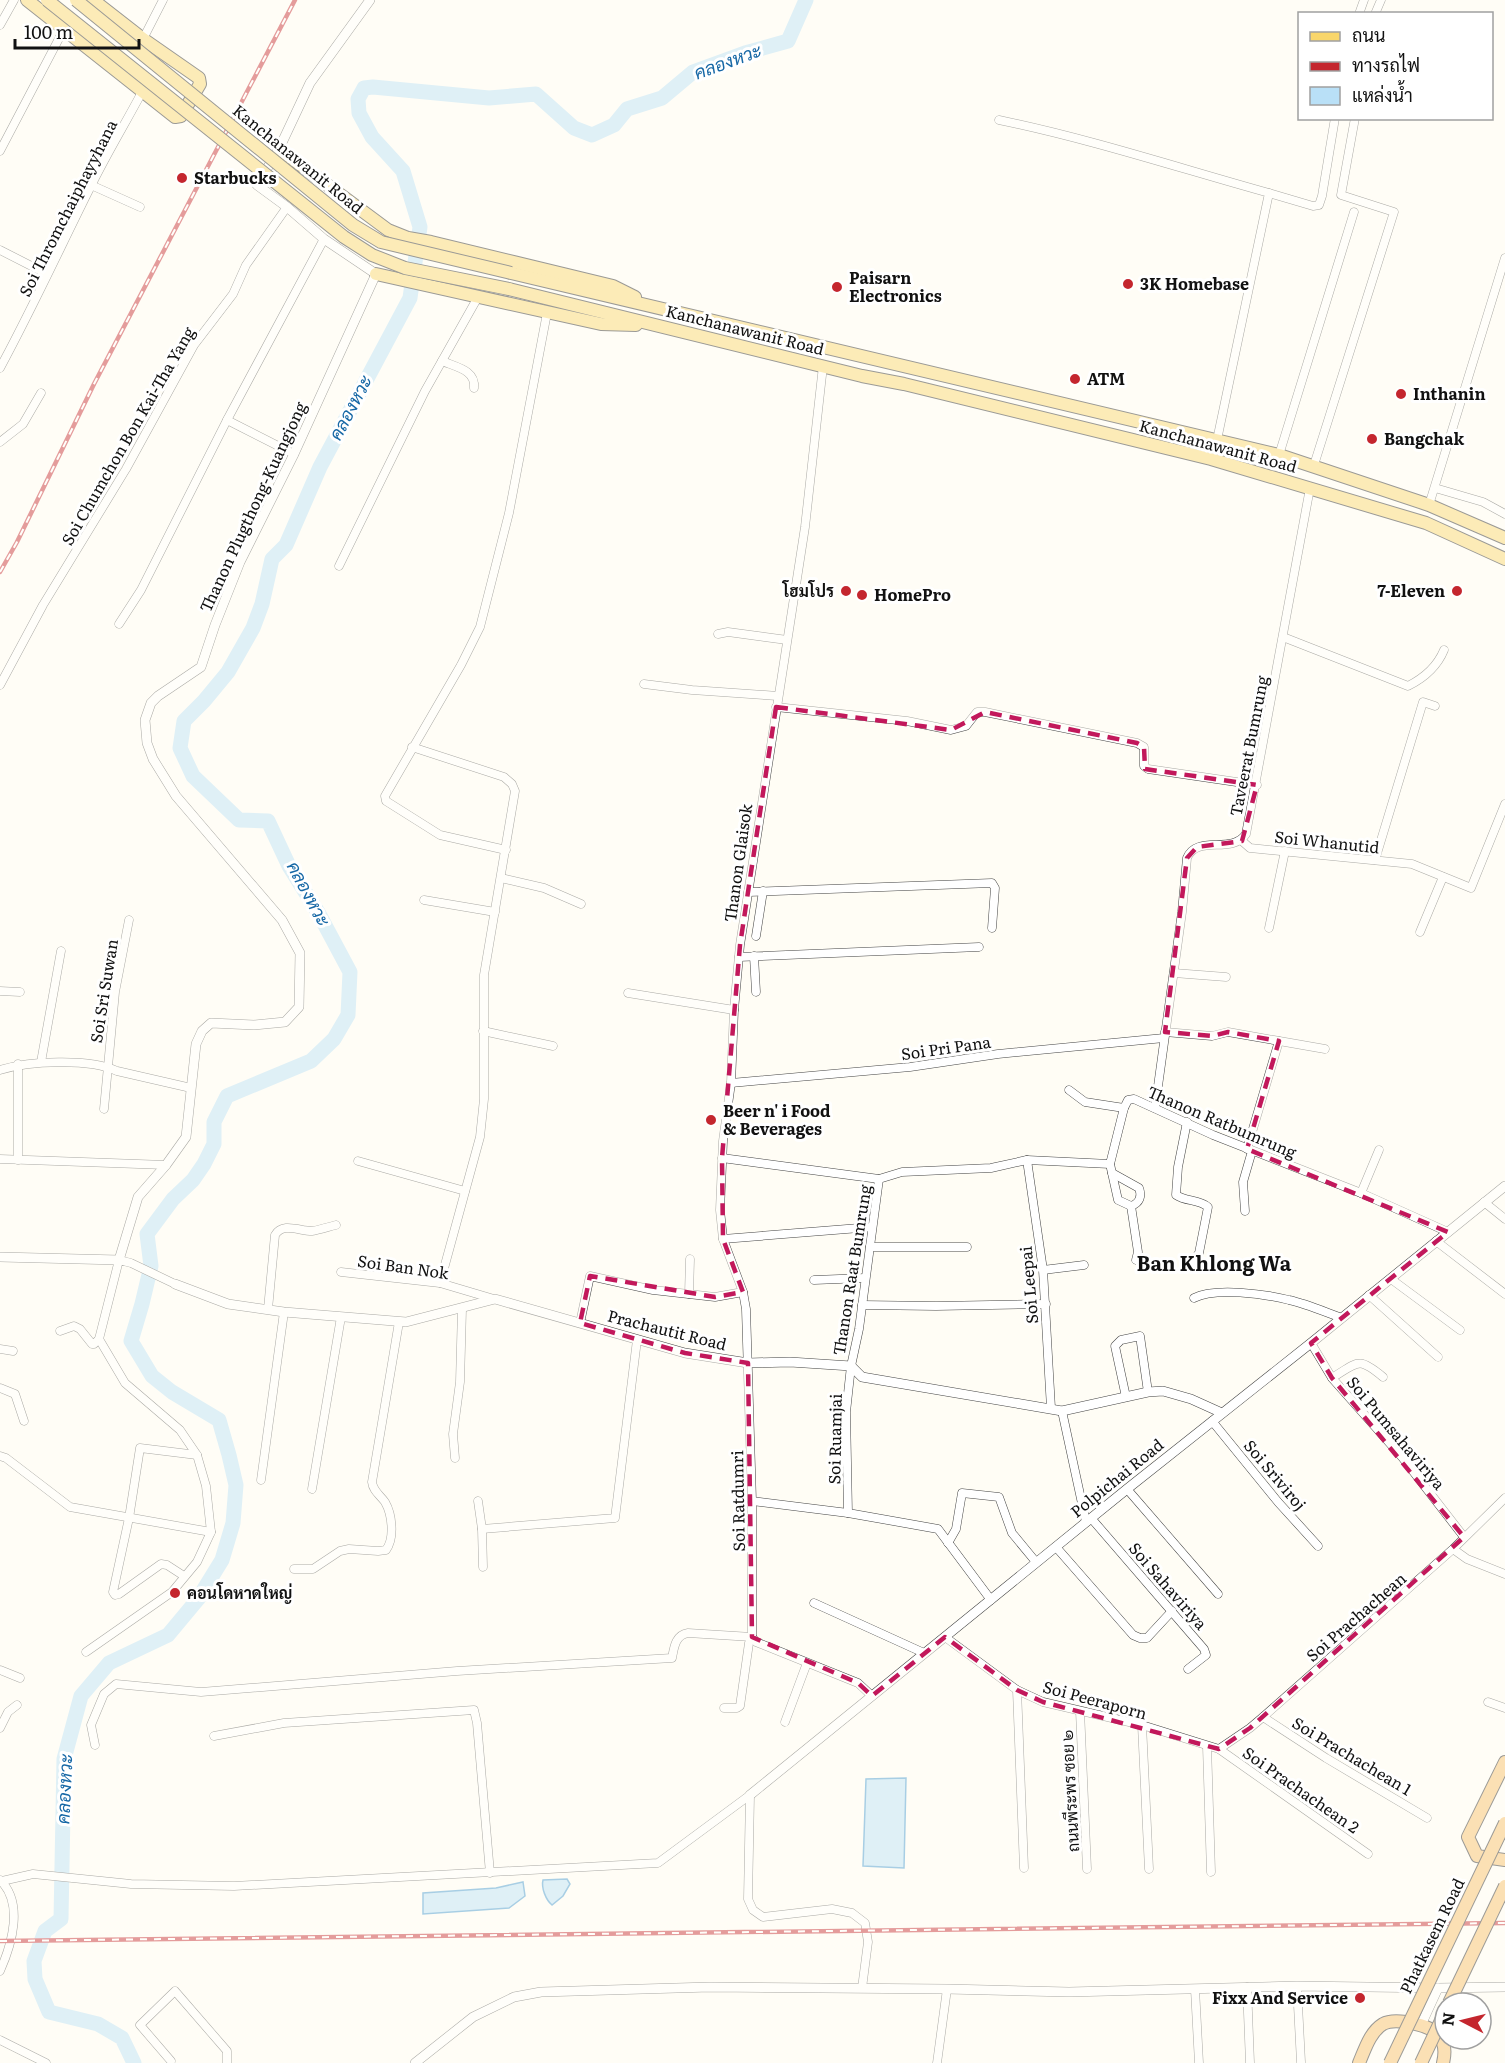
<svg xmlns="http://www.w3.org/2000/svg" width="1505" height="2063" font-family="Literata,Sarabun,serif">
<rect width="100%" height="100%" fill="#fffdf5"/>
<g fill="#b9e0f7" stroke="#3f96cf" stroke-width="1.5">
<path d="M906,1778L904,1868L863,1866L866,1779Z"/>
<path d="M567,1879L570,1884L563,1896L552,1905C546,1900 541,1888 543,1880Z"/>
<path d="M523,1882L525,1896L509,1908L423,1914V1893L496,1888Z"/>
</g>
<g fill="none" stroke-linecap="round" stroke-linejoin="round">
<path stroke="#b9e0f7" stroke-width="15" d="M134,2063L122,2038L98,2024L49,2012L35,1979L34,1961L45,1931L61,1919L64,1759L81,1696L109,1663L168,1635L198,1599L222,1560L233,1523L236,1485L229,1455L219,1420L172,1392L152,1376L131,1341L142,1304L151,1266L147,1234L173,1199L193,1180L204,1164L214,1144V1122L227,1096L311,1061L334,1039L348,1015L350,972L319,914L289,866L268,821L239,820L193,776L180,748L184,721L204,701L228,672L253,628L262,604L272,559L286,545L320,467L410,298L420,227L403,171L372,137L359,113L358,99L364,88L373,87L489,98L536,94L574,128L592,135L614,125L627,109L662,98L693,72L745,53L788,41L806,0"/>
<defs>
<g id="minor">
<path d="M1359,14L1364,0"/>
<path d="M1375,14L1381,0"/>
<path d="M0,25L14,0"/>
<path d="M143,39L163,0"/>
<path d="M999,120C1091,139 1179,168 1269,193L1217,440"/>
<path d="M0,151L64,29"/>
<path d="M91,185L140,207"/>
<path d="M1269,193L1313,206L1319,205L1322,196L1335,118"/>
<path d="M0,250L47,274"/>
<path d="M442,361C456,367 476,370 474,388"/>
<path d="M0,368C32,309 60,248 90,188C106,155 125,124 142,92"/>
<path d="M227,420L294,454"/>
<path d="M0,442L23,424L41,393"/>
<path d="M1279,455L1354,212"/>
<path d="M1314,465L1394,212L1341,195L1355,118"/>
<path d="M1435,488L1483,502L1505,514"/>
<path d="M1429,505L1505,258"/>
<path d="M339,566L425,391L478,297"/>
<path d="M119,624L141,590L227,420L324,239"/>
<path d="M718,634L728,632L787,640"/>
<path d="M1283,637L1408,686C1424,678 1437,667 1444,650"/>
<path d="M644,684L692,690L778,696"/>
<path d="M0,685L43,605L126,469L194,345L233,294L246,265L287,207"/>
<path d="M776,707L907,721L951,730L966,726L977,712H985L1137,743L1144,747V766L1148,769L1257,785"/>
<path d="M412,747L504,777L512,784L515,791L484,975V1099L480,1137L440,1283"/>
<path d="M1242,841L1250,848L1412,864L1471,888L1505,804"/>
<path d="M506,850L440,835L386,801L385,796L461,665L480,627L509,513L547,313"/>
<path d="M1375,860L1423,702L1435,706"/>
<path d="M501,878L544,888L581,904"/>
<path d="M748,892L992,883L995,888L992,928"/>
<path d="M424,900L495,912"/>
<path d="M1269,928L1285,851"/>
<path d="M1420,932L1443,877"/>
<path d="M756,936L763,891"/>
<path d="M754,956L756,992"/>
<path d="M739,957L979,947"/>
<path d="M1174,973L1226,977"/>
<path d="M0,991L20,992"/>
<path d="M628,993L734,1010"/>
<path d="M483,1031L553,1046"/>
<path d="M1165,1032L1212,1036L1228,1032L1325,1049"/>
<path d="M41,1062L61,951"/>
<path d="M0,1070C29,1061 89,1058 117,1071L191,1088"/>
<path d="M731,1083L910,1067L998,1054L1164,1038"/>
<path d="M1069,1090L1085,1102L1124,1108"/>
<path d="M1155,1108L1182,912L1187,858C1197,834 1232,855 1246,834L1310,488"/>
<path d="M104,1109L115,992L129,920"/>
<path d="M1187,1122L1178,1167L1176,1195C1186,1202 1199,1199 1208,1207L1199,1253L1192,1264"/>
<path d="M1247,1149L1279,1041"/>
<path d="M722,1158L879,1179L902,1172L991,1168L1027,1160L1110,1164L1124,1108L1128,1100L1134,1099L1213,1135L1361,1193L1448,1232"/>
<path d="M0,1159L166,1165"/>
<path d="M18,1160V1064"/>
<path d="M1027,1160L1043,1270L1051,1408"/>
<path d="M358,1161L465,1191"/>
<path d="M1110,1164L1112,1173L1139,1188C1142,1196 1140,1203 1131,1206L1138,1252L1136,1260"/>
<path d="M1112,1173L1118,1200L1131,1206"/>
<path d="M1361,1193L1379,1150"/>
<path d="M1484,1202L1505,1219"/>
<path d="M1245,1211L1243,1182L1252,1151"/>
<path d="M723,1239L872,1227"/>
<path d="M1436,1241L1505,1294"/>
<path d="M870,1247H967"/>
<path d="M1043,1270L1084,1265"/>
<path d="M341,1272L440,1283L494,1299"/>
<path d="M1391,1279L1460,1330"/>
<path d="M814,1280L865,1278"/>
<path d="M689,1294L690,1259"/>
<path d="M1369,1295L1438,1357"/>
<path d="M1194,1298C1215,1287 1265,1294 1289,1300C1307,1304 1325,1312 1342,1318"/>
<path d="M862,1305L936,1306L1046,1304"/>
<path d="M268,1309L275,1235C283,1222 299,1231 312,1231C319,1230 328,1227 336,1225"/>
<path d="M580,1323L590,1276L653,1290L715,1297L743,1292"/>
<path d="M60,1331L74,1326L80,1329L92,1344H94L99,1339"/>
<path d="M1311,1343L1332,1378L1402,1457L1464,1537"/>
<path d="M0,1349L13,1351"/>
<path d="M1332,1378C1358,1362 1358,1356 1383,1377"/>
<path d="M0,1388L15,1394L24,1421"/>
<path d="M1126,1397L1115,1346L1121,1340L1140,1336L1148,1392"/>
<path d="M1062,1411L1086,1522"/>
<path d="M1212,1421L1278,1502L1318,1546"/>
<path d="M0,1456L6,1458L70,1507L211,1532"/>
<path d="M455,1458L453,1434L460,1382L462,1309"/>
<path d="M261,1480L284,1312"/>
<path d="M312,1489L341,1317"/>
<path d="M1127,1489L1218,1594"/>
<path d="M478,1501L482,1529L483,1567"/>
<path d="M752,1501L848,1513L938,1529L991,1600"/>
<path d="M848,1513L846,1412L851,1366L859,1329L879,1179"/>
<path d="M1091,1518L1204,1649L1206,1655L1188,1669"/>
<path d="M482,1529L615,1518L637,1340"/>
<path d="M948,1543L956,1529L962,1493L999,1497L1012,1533L1036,1562"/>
<path d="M1056,1547L1133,1635L1140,1638H1147L1172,1611"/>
<path d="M1453,1549L1467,1559L1505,1574"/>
<path d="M294,1569H313L340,1551L349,1549L378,1551L386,1550C395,1538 392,1514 385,1502C380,1495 373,1491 372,1482L399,1322"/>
<path d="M184,1576L167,1565L161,1564L119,1594L115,1595L113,1592L129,1518L140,1448L197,1455"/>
<path d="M814,1603L924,1653"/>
<path d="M945,1637L1017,1690L1043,1702L1142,1725L1219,1749L1368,1854"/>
<path d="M86,1652L172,1592L197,1562L211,1532L206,1486L197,1455L180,1430L125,1383L99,1339L119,1260L131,1263L175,1284"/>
<path d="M0,1670L20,1678"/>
<path d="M1017,1690L1024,1868"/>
<path d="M1488,1702L1505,1708"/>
<path d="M724,1708H737L740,1706L749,1643L752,1637V1501L746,1309L743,1292L723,1239L720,1210L723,1141L731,1083L734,1010L740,945L805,527L823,366"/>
<path d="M1080,1711L1087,1869"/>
<path d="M1263,1717L1326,1758L1427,1818"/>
<path d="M785,1722L807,1663"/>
<path d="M1142,1725L1149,1869"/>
<path d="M0,1728L8,1712L17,1705"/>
<path d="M214,1736L284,1723L474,1710L477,1723L490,1873"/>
<path d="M95,1745L91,1725L104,1694L116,1684L201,1692L457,1671L672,1658C674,1648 675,1635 688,1633L752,1637L756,1642L858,1683L872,1696"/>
<path d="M1207,1746L1211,1872"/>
<path d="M1219,1749L1250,1728L1263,1717L1453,1549L1505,1498"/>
<path d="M750,1795L748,1899L753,1910L763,1917L832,1909L852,1913L865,1923L868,1942L862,1988"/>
<path d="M0,1880C24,1903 12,1944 0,1971"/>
<path d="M2,1881L33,1874L131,1884L234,1886L658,1863L750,1795"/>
<path d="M1297,1986L1301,2062"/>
<path d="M1247,1987L1250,2063"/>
<path d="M1195,1989L1199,2063"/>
<path d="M0,2040L46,2063"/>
<path d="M171,2061L140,2025L175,1991L227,2051V2063"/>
<path d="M937,2063L947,1989"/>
</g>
<g id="tertiary">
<path d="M0,1257L119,1260L138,1197L166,1165L186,1137L196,1044L202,1031L211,1023L254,1025L285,1022L299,1007L300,953L282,920L176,796L153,759L147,743L145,720L151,703L158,696L201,667L215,625L240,562L294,454L376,274L324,239L287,207L257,185L279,149L310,83L370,0"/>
<path d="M175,1284L228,1304L284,1312L406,1322L495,1299L685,1353L748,1363L790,1362L851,1366L862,1377L1062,1411L1148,1392L1163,1391L1191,1399L1222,1413"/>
<path d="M750,1795L1127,1489L1311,1343L1505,1186"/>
<path d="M1421,2025L1438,1988"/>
<path d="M415,2063L473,2017L514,1997L541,1992L710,1987L947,1989L1069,1992L1297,1986L1438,1988L1505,1987"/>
</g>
<g id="primary">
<path d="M27,0L175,117L181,116L200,84L199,78L143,39L93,0"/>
<path d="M279,149L388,230L408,238L431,242L613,286L635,297"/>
<path d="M511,273L1279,455L1429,505L1505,538"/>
<path d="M376,274L601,324L636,325"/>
<path d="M509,289L862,376L904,384L1211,459L1426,523L1505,559"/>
</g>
<g id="trunk">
<path d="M1505,1762L1468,1837L1477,1856L1505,1860"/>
<path d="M1359,2063C1365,2049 1370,2032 1383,2024C1390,2020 1399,2021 1406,2022C1431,2026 1450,2034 1443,2063"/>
</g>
</defs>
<use href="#minor" stroke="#444" stroke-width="9"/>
<use href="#tertiary" stroke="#444" stroke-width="10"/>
<use href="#primary" stroke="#222" stroke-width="14"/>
<use href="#trunk" stroke="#222" stroke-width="14"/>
<use href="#minor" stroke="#fff" stroke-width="8"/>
<use href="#tertiary" stroke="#fff" stroke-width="9"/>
<use href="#primary" stroke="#f9d66b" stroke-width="12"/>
<use href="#trunk" stroke="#f7bc64" stroke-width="12"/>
<defs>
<g id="rail">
<path d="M0,572L17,542L94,384L295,0"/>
<path d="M0,1941L1505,1923"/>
</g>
</defs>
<use href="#rail" stroke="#c4262e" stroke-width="4.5"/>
<use href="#rail" stroke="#fff" stroke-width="2" stroke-dasharray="7" stroke-linecap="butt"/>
<defs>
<g id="primary-bridge">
<path d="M47,0L344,237L372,255L405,268L509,289"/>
<path d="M76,0L353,225L381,242L511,273"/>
</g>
<g id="trunk-bridge">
<path d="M1449,2003L1505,1886"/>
<path d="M1390,2063L1505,1823"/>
<path d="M1421,2063L1445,2012"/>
</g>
</defs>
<use href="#primary-bridge" stroke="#222" stroke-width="14" stroke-linecap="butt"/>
<use href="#trunk-bridge" stroke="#222" stroke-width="14" stroke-linecap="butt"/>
<use href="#primary-bridge" stroke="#f9d66b" stroke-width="12"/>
<use href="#trunk-bridge" stroke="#f7bc64" stroke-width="12"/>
</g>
<path d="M0 0H1505V2063H0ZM776,707L951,730L985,712L1137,743L1144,747L1145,769L1257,785L1242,841L1197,847L1187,858L1165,1032L1212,1036L1228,1032L1279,1041L1247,1149L1448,1232L1311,1343L1332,1378L1464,1537L1250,1728L1219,1749L1043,1702L1017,1690L945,1637L872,1696L858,1683L752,1637L748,1363L685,1353L580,1323L590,1276L715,1297L743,1292L723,1239L722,1158L740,945Z" fill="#fffdf5" fill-opacity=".55" fill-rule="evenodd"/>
<path fill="none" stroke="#c2185b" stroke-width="4.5" stroke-dasharray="12 8" stroke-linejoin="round" d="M776,707L951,730L985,712L1137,743L1144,747L1145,769L1257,785L1242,841L1197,847L1187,858L1165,1032L1212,1036L1228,1032L1279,1041L1247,1149L1448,1232L1311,1343L1332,1378L1464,1537L1250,1728L1219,1749L1043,1702L1017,1690L945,1637L872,1696L858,1683L752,1637L748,1363L685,1353L580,1323L590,1276L715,1297L743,1292L723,1239L722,1158L740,945Z"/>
<g fill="#c4262e" stroke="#fff" stroke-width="2">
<circle cx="182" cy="178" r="6"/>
<circle cx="1128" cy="284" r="6"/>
<circle cx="837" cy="287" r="6"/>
<circle cx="1075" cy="379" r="6"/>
<circle cx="1401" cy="394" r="6"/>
<circle cx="1372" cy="439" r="6"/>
<circle cx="846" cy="591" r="6"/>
<circle cx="1457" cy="591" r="6"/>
<circle cx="862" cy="595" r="6"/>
<circle cx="711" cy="1120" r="6"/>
<circle cx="175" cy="1593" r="6"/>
<circle cx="1360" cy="1998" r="6"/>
</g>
<g text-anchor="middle" stroke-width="6" stroke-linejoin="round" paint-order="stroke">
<g font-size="16" fill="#111" stroke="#fff">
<text transform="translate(298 159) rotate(39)" y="6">Kanchanawanit Road</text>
<text transform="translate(68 208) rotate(-63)" y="6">Soi Thromchaiphayyhana</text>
<text transform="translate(745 330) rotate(14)" y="6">Kanchanawanit Road</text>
<text transform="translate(128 436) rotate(-60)" y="6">Soi Chumchon Bon Kai-Tha Yang</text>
<text transform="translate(1218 446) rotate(15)" y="6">Kanchanawanit Road</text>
<text transform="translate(253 507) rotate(-65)" y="6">Thanon Plugthong-Kuangjong</text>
<text transform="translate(1249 746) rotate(-79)" y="6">Taveerat Bumrung</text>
<text transform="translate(1327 842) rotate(6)" y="6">Soi Whanutid</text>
<text transform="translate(738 863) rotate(-82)" y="6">Thanon Glaisok</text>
<text transform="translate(104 991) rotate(-81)" y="6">Soi Sri Suwan</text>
<text transform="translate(946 1048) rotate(-8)" y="6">Soi Pri Pana</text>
<text transform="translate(1222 1122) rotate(23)" y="6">Thanon Ratbumrung</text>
<text transform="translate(403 1267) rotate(8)" y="6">Soi Ban Nok</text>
<text transform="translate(852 1270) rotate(-81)" y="6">Thanon Raat Bumrung</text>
<text transform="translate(1029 1285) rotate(-95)" y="6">Soi Leepai</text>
<text transform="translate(667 1330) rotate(14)" y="6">Prachautit Road</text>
<text transform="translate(1396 1433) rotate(50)" y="6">Soi Pumsahaviriya</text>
<text transform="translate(835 1439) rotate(-89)" y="6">Soi Ruamjai</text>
<text transform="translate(1275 1475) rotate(50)" y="6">Soi Sriviroj</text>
<text transform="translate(1117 1478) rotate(-39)" y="6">Polpichai Road</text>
<text transform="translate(738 1501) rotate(-91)" y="6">Soi Ratdumri</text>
<text transform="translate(1168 1586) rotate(49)" y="6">Soi Sahaviriya</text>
<text transform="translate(1356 1617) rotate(-41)" y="6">Soi Prachachean</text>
<text transform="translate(1095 1700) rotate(15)" y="6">Soi Peeraporn</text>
<text transform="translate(1352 1756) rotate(31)" y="6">Soi Prachachean 1</text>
<text transform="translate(1301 1790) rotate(35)" y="6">Soi Prachachean 2</text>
<text transform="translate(1070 1791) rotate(-93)" y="6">ถนนพีระพร ซอย ๒</text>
<text transform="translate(1432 1936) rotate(-64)" y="6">Phatkasem Road</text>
</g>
<g font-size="16" font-weight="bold" fill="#111" stroke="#fff" text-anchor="start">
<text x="194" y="184">Starbucks</text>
<text x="849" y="284">Paisarn<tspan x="849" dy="18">Electronics</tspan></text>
<text x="1140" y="290">3K Homebase</text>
<text x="1087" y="385">ATM</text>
<text x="1413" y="400">Inthanin</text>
<text x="1384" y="445">Bangchak</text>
<text x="834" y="597" text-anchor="end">โฮมโปร</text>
<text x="1445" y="597" text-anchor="end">7-Eleven</text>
<text x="874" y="601">HomePro</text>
<text x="723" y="1117">Beer n' i Food<tspan x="723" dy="18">&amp; Beverages</tspan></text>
<text x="187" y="1599">คอนโดหาดใหญ่</text>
<text x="1348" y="2004" text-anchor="end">Fixx And Service</text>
</g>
<g font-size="18" font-style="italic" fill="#1768a6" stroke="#fff">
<text transform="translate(728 62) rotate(-20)" y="6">คลองหวะ</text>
<text transform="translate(351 408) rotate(-62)" y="6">คลองหวะ</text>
<text transform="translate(308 894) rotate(62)" y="6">คลองหวะ</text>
<text transform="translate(65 1789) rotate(-87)" y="6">คลองหวะ</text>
</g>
<g font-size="20" font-weight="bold" fill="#111" stroke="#fff">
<text x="1214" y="1271">Ban Khlong Wa</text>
</g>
</g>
<rect x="1298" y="12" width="195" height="108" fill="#ffffff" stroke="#a0a0a0" stroke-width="1.5"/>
<rect x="1310" y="32" width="30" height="9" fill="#f9d66b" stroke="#a0a0a0" stroke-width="1.5"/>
<text x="1352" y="42" font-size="18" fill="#111111">ถนน</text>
<rect x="1310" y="62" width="30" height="9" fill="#c4262e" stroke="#a0a0a0" stroke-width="1.5"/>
<text x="1352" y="72" font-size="18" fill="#111111">ทางรถไฟ</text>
<rect x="1310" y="87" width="30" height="18" fill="#b9e0f7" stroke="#a0a0a0" stroke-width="1.5"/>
<text x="1352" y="102" font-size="18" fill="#111111">แหล่งน้ำ</text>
<g transform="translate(1463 2021) rotate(277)"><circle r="28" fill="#ffffff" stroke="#a0a0a0" stroke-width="1.5"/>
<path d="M0-4.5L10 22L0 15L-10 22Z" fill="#c4262e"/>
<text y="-9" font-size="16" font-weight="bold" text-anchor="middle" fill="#111111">N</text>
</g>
<path d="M15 39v9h124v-9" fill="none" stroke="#111111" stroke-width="3"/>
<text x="24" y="39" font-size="18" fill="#111111" stroke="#ffffff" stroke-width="4.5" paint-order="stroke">100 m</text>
</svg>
